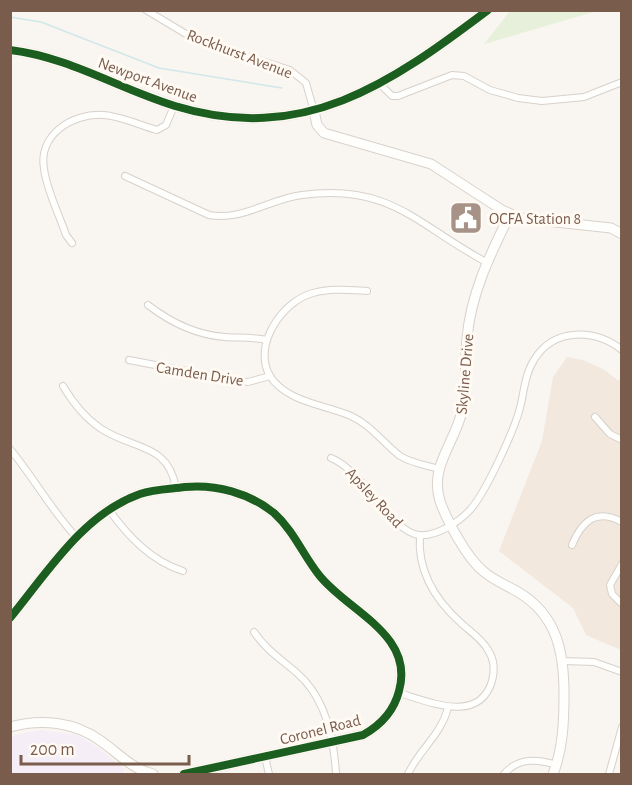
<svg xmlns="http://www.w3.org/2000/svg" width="632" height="785" font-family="'Alegreya Sans',sans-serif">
<rect width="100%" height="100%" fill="#f9f5f0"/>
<path fill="#f2e8de" d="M567,357L583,360L603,369L619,381L621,376V650L586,635L573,608L499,551L542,441L553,377Z"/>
<path fill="#f6eef6" d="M40,730L77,735L99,748L125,770L121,774H11V736Z"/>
<path fill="#e7f0db" d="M510,11V10L597,11L484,44Z"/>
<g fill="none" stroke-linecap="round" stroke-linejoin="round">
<path stroke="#d0e8ea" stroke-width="1.5" d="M10,17L41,22L159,68L282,88"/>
<defs>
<g id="street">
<path d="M146,10L196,40L290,70L306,83L314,111"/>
<path d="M381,85L392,96H398L452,75L464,76L490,90L518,98L542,101L584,97L622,82"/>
<path d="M125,176L209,215C243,221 269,199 302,195C390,183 417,225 486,262"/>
<path d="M72,243L66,235C59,214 47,191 44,169C38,135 72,113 103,115C121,116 139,125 157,130L166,125L174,106"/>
<path d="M367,291C349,290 331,288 313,293C282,301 252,346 270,376C286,402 326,405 351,416C371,425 383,443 400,456C411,463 426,465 439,469"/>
<path d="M148,305C170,322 197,335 225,337C239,338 252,337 267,340"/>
<path d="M129,360L238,381L248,382L270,376"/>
<path d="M63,386C73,403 84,417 100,428C132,450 168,442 176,488"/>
<path d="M595,417L610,434L622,440"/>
<path d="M10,449C34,478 51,510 77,538"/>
<path d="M331,458C364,471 391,532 419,535C436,537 459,522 470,510C486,492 514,431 520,408C524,392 525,374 534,360C554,327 595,329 622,350"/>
<path d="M109,510C128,536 151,561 183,571"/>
<path d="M572,545C582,521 596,508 622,522"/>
<path d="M622,564L610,585L612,594L622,604"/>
<path d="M254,632C265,649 282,660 297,673C325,697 334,738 336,774"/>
<path d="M564,661L594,662L622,672"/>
<path d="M399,693C428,701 479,725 492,681C495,670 494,659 488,650C482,639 471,632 462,624C435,600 417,571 420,535"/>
<path d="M265,757L269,774"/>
<path d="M408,774C419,750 442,734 448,707"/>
<path d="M504,774C519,757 537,759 557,765"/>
<path d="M609,774L622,727"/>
</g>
<g id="secondary">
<path d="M314,111L317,125L324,133L431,164L502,210L519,218L611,228L622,234"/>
<path d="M510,214C490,255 471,293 467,338C464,363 468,387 462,411C455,443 429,467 440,501C447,521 467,558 483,571C493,580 506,585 518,592C557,615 564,652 564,694C564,721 563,749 553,774"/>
<path d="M10,618C47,573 83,514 140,494C154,489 170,489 185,487C216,484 249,493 274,513C294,531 303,555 319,575C347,611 415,634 399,691C394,711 381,725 363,735L184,774"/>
<path d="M10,727C41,718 75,722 101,741C118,753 132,769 153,774"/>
</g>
<path id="primary" d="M10,50C69,57 119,89 175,106C303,145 390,84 488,10"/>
</defs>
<use href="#street" stroke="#d7d1cb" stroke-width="8"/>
<use href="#secondary" stroke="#d9d2cb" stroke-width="11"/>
<use href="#primary" stroke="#dad1cc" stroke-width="11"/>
<use href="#street" stroke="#fefefd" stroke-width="6"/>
<use href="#secondary" stroke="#fefefd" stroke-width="9"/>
<use href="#primary" stroke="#f3eee8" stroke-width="9"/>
<defs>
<g id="cycleway">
<path d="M10,50C69,57 119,89 175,106C303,145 390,84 488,10"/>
<path d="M10,618C47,573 83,514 140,494C154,489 170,489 185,487C216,484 249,493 274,513C294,531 303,555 319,575C347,611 415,634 399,691C394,711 381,725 363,735L184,774"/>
</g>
</defs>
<use href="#cycleway" stroke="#fffaf3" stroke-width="11"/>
<use href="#cycleway" stroke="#1b5e20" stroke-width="8"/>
</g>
<defs>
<symbol id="civic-square" viewBox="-11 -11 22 22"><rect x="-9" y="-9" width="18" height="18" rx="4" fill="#a69286" stroke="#fffaf3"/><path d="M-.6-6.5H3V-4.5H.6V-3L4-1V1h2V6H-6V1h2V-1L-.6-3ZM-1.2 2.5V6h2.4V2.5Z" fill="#fff"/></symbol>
</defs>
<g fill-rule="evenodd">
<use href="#civic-square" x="447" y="199" width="38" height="38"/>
</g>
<g text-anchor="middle" stroke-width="6" stroke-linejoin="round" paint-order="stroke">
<g font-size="16" fill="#7a5c4d" stroke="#fffaf3">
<text transform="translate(240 53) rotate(21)" y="6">Rockhurst Avenue</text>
<text transform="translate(148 79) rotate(20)" y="6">Newport Avenue</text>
<text transform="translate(200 373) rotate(9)" y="6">Camden Drive</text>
<text transform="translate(464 374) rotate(-85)" y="6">Skyline Drive</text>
<text transform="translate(375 497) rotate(47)" y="6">Apsley Road</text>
<text transform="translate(320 729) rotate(-14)" y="6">Coronel Road</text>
</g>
<g font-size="16" fill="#7a5c4d" stroke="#fffaf3" text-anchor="start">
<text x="489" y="224">OCFA Station 8</text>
</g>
</g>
<rect width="632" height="785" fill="none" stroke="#7a5c4d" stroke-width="24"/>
<path d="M21 755v9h168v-9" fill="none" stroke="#7a5c4d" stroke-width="3"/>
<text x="30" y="755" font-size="18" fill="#7a5c4d" stroke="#fffaf3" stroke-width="4.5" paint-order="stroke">200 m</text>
</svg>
